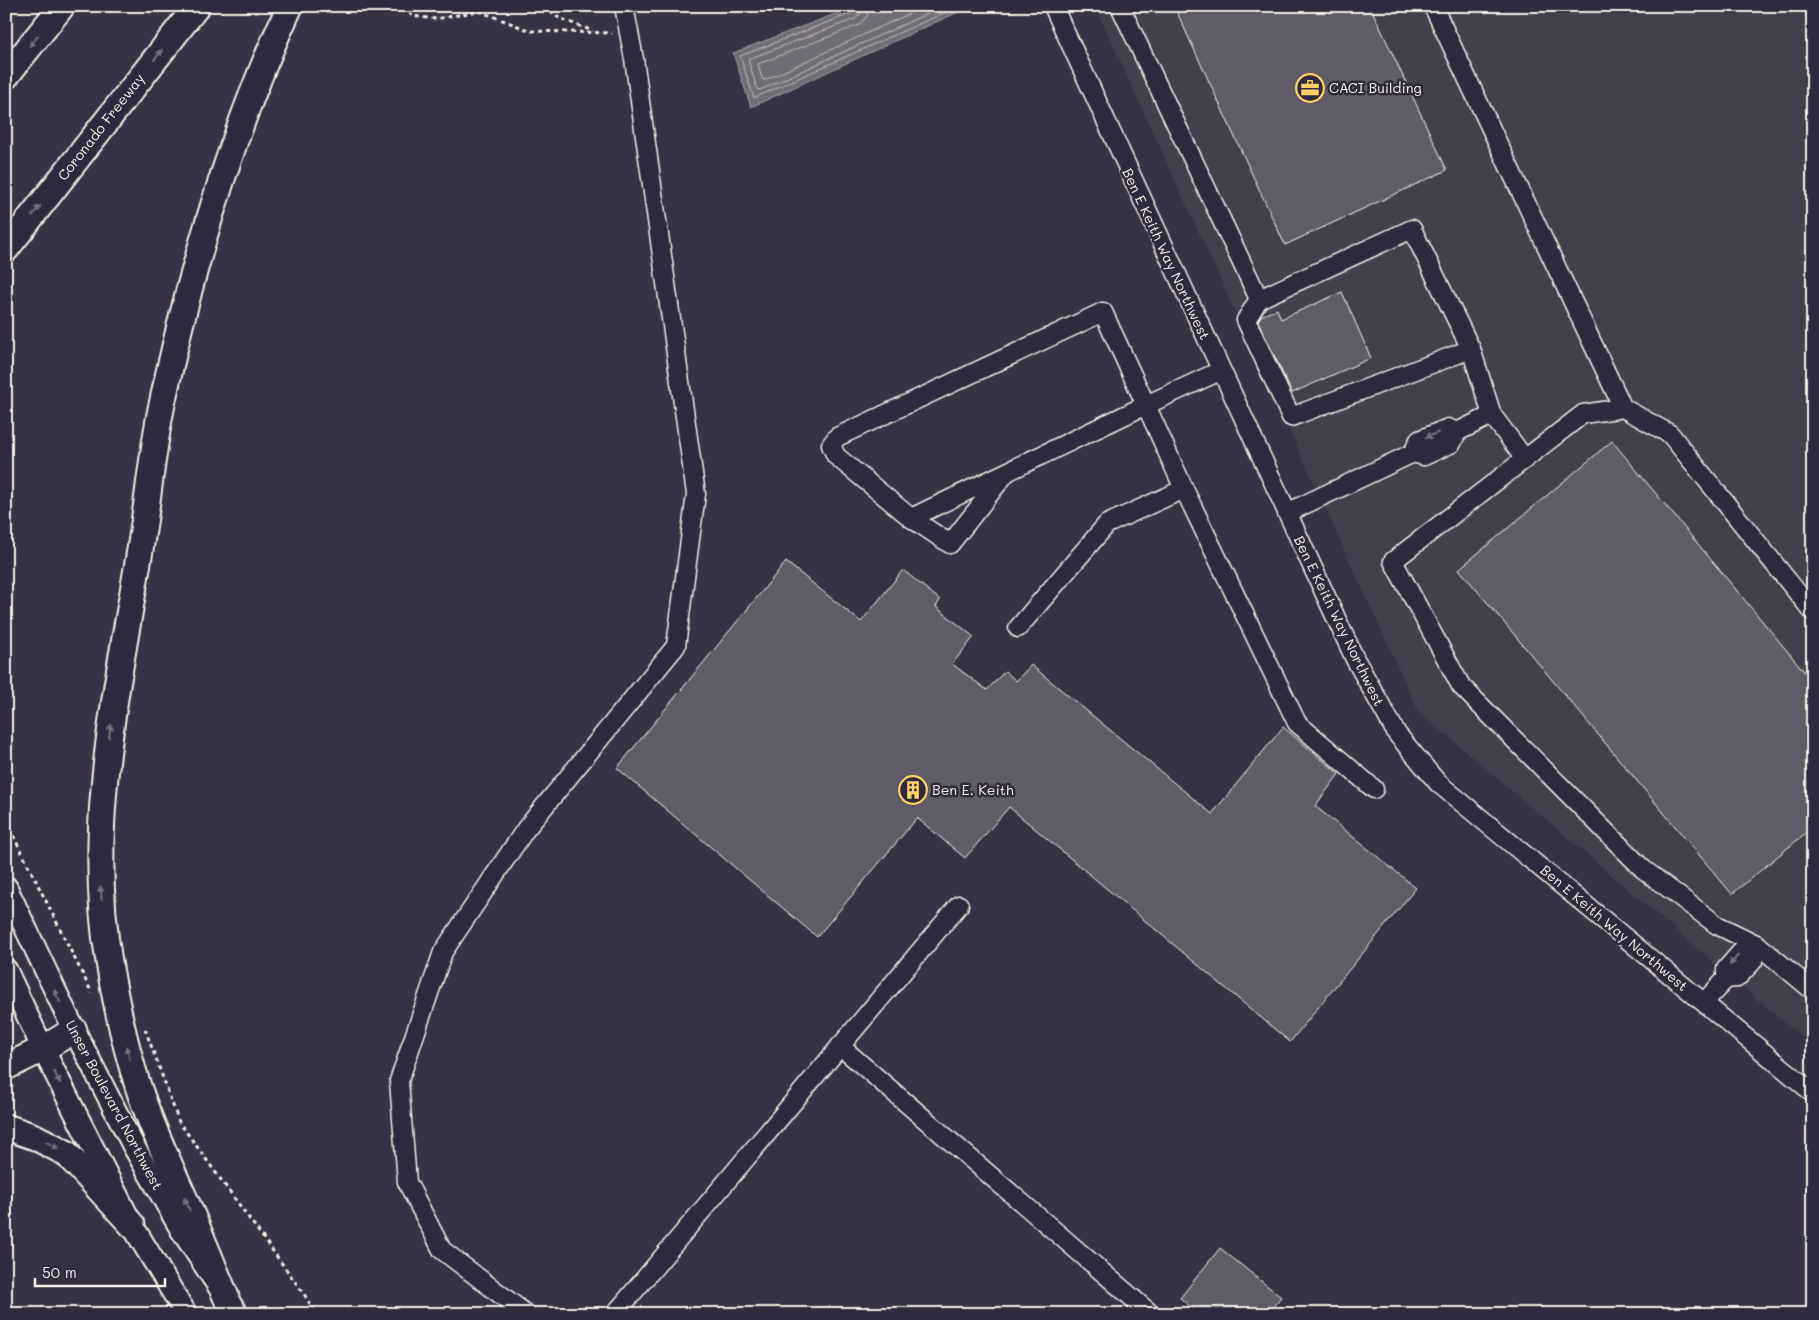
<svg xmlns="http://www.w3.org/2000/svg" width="1819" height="1320" font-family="Mali,sans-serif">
<rect width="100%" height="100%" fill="#373244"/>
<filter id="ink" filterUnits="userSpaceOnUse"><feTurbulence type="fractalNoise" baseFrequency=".02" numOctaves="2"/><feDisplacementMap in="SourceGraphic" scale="10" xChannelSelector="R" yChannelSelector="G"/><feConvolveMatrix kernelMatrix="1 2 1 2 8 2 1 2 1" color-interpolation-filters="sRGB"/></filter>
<g filter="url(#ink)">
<path fill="#433f4e" d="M1095,6H1813V1047L1418,711Z"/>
<path fill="#726e77" stroke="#a6a2a4" d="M856,6L969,7L751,107L733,53Z"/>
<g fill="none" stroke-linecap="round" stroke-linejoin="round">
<g stroke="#c0bdbb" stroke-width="1">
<path d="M856,6L852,13L740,56L754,98L959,6"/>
<path d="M862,6L860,14L855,19L748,59L757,89L760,90L944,6"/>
<path d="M870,6L867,16L859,25L758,64L762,79L765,80L926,6"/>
</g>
</g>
<g fill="#5f5c67" stroke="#f4f1e8">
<path d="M1174,6H1370L1447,170L1285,245Z"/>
<path d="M1342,292L1371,358L1292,393L1258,321L1261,316L1277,309L1281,319Z"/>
<path d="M1612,441L1813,682V827L1732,894L1459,569Z"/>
<path d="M786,562L861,622L903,570L940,600L936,607L974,637L952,664L987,690L1005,671L1016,681L1031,665L1212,814L1283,727L1339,774L1315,806L1416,888L1290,1042L1009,807L965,858L917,818L817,937L617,768Z"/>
<path d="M1220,1248L1281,1297L1267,1314H1199L1180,1298Z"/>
</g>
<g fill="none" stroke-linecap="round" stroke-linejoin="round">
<defs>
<g id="minor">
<path d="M1053,6L1355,659L1397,734L1438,783L1813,1093"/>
<path d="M1120,6L1259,299L1412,229L1471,349L1492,415"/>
<path d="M1433,6L1623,408"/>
<path d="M1259,299L1246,320L1291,417L1471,349"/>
<path d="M1103,312L1146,405L911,518L836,456L831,445L837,437Z"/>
<path d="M1220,371L1146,405L1184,489L1297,723L1374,789"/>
<path d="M1413,453L1424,456L1452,443L1457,432L1492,415L1525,459"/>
<path d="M1287,513L1413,453L1419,440L1448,428L1457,432"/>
<path d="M911,518L950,544L1006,473"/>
<path d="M1813,612L1670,434L1623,408L1583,414L1393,561L1461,686L1643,869L1717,925L1758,945L1811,989L1813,988"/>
<path d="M1018,628L1107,524L1184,489"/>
<path d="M1726,979V969L1741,952L1753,951L1758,945"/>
<path d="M1704,1002L1726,979L1737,978L1753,961V951"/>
<path d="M840,1046L1151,1314"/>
<path d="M526,1314L442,1250L407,1182L399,1081L443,952L525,830L676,646L696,494L634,59L624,6"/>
<path d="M615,1314L959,905"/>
</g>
<g id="major">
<path d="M6,887L74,1030L134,1147L182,1231L237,1314"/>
<path d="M6,970L43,1049L132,1225L186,1314"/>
</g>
<g id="highway">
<path d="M6,76L62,6"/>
<path d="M6,249L197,6"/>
<path d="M6,1067L43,1049L74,1030"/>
<path d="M6,1127L35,1137L66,1153L132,1225"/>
<path d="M226,1297C213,1266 201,1235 187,1204C170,1165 151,1127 138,1086C125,1046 116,1004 109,962C86,827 116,695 138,562C147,511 151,459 161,409C190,271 230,134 290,6"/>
</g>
</defs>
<use href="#minor" stroke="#f4f1e8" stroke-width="21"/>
<use href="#major" stroke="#f4f1e8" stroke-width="25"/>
<use href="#highway" stroke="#f4f1e8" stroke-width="29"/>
<g stroke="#f4f1e8" stroke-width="3" stroke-dasharray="4 4" stroke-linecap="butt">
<path d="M405,6L412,16L436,19L479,11L531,31L612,33"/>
<path d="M543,6L559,18L593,31"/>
<path d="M6,821L92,993"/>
<path d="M145,1029L179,1122L304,1294L316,1314"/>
</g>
<use href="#minor" stroke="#2f2a3d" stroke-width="18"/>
<use href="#major" stroke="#2f2a3d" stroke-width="21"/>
<use href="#highway" stroke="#2f2a3d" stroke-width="25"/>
</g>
<defs><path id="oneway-solid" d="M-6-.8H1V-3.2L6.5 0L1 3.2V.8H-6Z" transform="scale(1.25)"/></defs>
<g fill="#747079">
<use href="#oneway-solid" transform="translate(34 41) rotate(129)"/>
<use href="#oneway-solid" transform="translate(158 55) rotate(-52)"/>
<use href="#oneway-solid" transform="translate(36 211) rotate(-52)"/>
<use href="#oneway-solid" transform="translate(1432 435) rotate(157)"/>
<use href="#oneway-solid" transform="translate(110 731) rotate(-81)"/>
<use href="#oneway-solid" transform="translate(101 893) rotate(-96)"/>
<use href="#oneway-solid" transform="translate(1734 960) rotate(130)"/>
<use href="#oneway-solid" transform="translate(57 996) rotate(-116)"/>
<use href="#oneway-solid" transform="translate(128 1053) rotate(-106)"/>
<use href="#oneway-solid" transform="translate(57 1077) rotate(63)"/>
<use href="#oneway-solid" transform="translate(52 1145) rotate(26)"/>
<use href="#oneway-solid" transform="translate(187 1204) rotate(-114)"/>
</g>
</g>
<defs>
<symbol id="office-ring" viewBox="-11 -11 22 22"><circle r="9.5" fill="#2f2a3d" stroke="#ffd166" stroke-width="1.5"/><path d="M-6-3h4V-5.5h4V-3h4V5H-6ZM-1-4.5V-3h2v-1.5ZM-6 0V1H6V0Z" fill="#ffd166"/></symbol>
<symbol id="building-ring" viewBox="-11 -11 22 22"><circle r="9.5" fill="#2f2a3d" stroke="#ffd166" stroke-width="1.5"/><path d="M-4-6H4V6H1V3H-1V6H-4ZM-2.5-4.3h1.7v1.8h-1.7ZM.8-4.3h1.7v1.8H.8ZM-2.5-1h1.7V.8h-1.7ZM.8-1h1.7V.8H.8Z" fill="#ffd166"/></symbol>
</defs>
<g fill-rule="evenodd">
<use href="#office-ring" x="1294" y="72" width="32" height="32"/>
<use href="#building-ring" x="897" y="774" width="32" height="32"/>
</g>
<g text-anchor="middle" stroke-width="5" stroke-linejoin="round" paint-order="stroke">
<g font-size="14" fill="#f4f1e8" stroke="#2f2a3d" text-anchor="start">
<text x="1329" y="93">CACI Building</text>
<text x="932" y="795">Ben E. Keith</text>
</g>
<g font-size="14" fill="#f4f1e8" stroke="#2f2a3d">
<text transform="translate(101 127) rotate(-52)" y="5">Coronado Freeway</text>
<text transform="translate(1166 254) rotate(65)" y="5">Ben E Keith Way Northwest</text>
<text transform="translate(1339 621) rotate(64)" y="5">Ben E Keith Way Northwest</text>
<text transform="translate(1614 928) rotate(40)" y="5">Ben E Keith Way Northwest</text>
<text transform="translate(114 1105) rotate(62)" y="5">Unser Boulevard Northwest</text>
</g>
</g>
<rect width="1819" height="1320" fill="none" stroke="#2f2a3d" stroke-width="25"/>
<rect x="12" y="12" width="1794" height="1295" fill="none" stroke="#f4f1e8" stroke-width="2" filter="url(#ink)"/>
<path d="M35 1278v8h130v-8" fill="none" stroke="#f4f1e8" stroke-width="2.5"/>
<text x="42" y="1278" font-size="15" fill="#f4f1e8" stroke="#2f2a3d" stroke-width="4" paint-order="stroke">50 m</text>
</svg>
